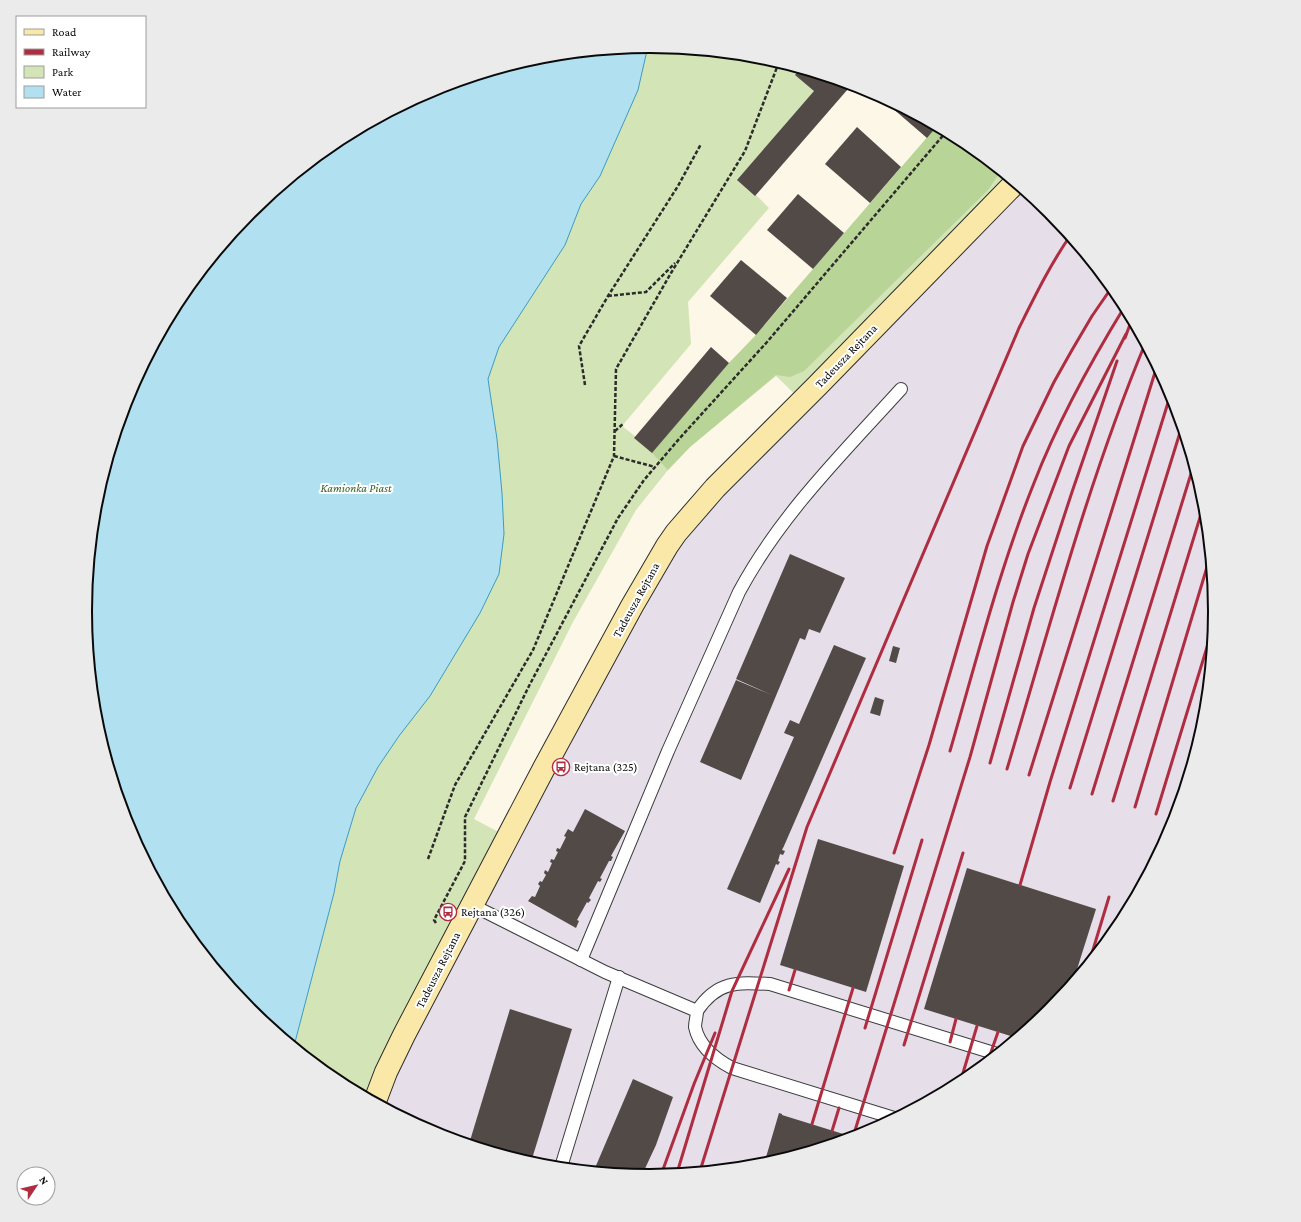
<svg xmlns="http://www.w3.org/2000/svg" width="1301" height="1222" font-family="'Crimson Pro',serif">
<rect width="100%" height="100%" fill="#fdf7e8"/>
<path fill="#e6dee9" d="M1015,183L1050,212L1120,297L1173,395L1205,501L1215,611L1205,721L1172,827L1120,925L1050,1011L964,1081L867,1133L761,1165L650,1176L540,1165L434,1133L375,1101L667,546Z"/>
<path fill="#d3e4b6" d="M651,46L761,57L800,69L797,73L816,89L739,178L769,208L688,302L691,344L622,426L654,451L729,363L756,335L937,126L965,141L1015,183L802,401L776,376L690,447L668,470L636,510L573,622L474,819L508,837L375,1101L336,1081L251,1010L181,925L128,827L96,721L86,611L96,501L129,395L181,297L251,211L337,141L434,89L540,57Z"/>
<path fill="#b8d496" d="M937,126L965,141L1001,171L988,190L804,371L790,377L776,375L690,447L668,470L652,453L729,363L756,335Z"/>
<path fill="#b1e0f1" stroke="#3d9bc2" d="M648,46L638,90L600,176L581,204L565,245L499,347L488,379L497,439L502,493L504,534L499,574L480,613L430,696L399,736L378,767L356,808L340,861L334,893L294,1046L251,1010L181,925L128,827L96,721L86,611L96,501L129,395L181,297L251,211L337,141L435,89L540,57Z"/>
<g fill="#524a47">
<path d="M800,69L839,81L848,89L755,196L737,180L814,91L795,75Z"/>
<path d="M883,97V98L937,126L927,138L891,107L882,99Z"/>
<path d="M857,127L901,167L870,203L825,164Z"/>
<path d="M798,194L844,233L813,269L767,230Z"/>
<path d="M741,260L787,298L756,335L710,296Z"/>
<path d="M711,347L729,363L652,453L634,438Z"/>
<path d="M790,554L845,578L820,633L809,629L805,640L800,638L741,780L700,762L736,680L772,695L736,679Z"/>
<path d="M834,645L866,658L784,846L782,850L785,851L783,855L780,854L778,861L780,862L778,865L776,864L760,903L727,889L794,737L784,733L790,720L799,724Z"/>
<path d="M893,646L900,648L896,663L889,661Z"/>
<path d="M875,697L884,700L880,716L870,713Z"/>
<path d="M585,809L625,831L611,856L613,857L611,861H609L600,878L602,879L600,882L598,881L589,898L591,900L588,903L587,902L577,920L579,921L576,928L528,901L532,896L535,897L540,886L538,884L540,881L542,882L546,875L544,873L545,870L548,872L552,863L550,862L551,859L554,860L558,852L556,851L557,848L560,849L566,837L564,836L568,829L573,832Z"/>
<path d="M818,839L904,866L866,992L780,965Z"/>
<path d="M967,868L1096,909L1073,982L1050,1011L1017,1038L924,1009Z"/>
<path d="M1119,915L1125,917L1120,925L1113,933Z"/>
<path d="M510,1009L572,1029L531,1162L469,1144Z"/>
<path d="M633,1079L673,1097L656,1145L642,1175L604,1171L595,1168Z"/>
<path d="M779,1113L782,1114V1115L853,1137L764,1164Z"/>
</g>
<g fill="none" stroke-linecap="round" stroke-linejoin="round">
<defs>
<g id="lane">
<path d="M472,905L605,972L697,1011C697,1016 695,1022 695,1027C699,1046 715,1059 732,1068L894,1118"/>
<path d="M581,960L668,751L739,592C780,515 843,453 901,389"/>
<path d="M697,1011C717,981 737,982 770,984L997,1054"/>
<path d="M561,1167L619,977"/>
</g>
<path id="secondary" d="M375,1101L386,1072L404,1035L543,770L632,606L667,546L676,533L715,488L818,385L1015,183"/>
</defs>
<use href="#lane" stroke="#3d3d3d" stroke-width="14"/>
<use href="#secondary" stroke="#2c2c2c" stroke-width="24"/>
<g stroke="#2c2c2c" stroke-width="2.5" stroke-dasharray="4 2" stroke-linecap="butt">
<path d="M608,296L646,292L675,263"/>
<path d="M585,385L579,346L608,296L678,186L701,144"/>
<path d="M615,431L624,423"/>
<path d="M614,456L655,467"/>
<path d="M428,859L455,785L533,650L614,456L616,369L671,273L745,151L779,62"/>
<path d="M436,923L434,920L465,861V817L529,686L618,518L644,480L679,439L767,342L946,132"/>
</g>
<use href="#lane" stroke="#fff" stroke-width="12"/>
<use href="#secondary" stroke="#f9e8a8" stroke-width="22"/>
<g stroke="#af2d41" stroke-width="3">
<path d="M1125,338L1132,319"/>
<path d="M950,751C976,662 999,570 1034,483C1058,421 1090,363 1125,306"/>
<path d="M990,763L1034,608L1072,492L1117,361"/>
<path d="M1007,769C1050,626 1088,481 1145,344"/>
<path d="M1029,775L1157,366"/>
<path d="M1070,788L1182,426"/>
<path d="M1092,794L1194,464"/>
<path d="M1113,801L1205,501"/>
<path d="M1135,807L1210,557"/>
<path d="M1156,814L1215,621"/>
<path d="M894,853L929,745L987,546L1023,446L1054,382L1072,350L1092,316L1112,287"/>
<path d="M1020,885L1050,782L1171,393"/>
<path d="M1089,963L1109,897"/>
<path d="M789,990L795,970"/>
<path d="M865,1028L922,840"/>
<path d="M950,1042L956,1019"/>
<path d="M904,1045L963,853"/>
<path d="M990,1055L998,1032"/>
<path d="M960,1083L977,1026"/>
<path d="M812,1124L853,988"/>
<path d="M878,1127L880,1121"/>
<path d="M832,1131L839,1108"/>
<path d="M853,1137L970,757L1013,602L1028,554L1069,446L1126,334"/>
<path d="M700,1171L807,827L1019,328C1035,296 1050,265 1070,236"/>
<path d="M677,1173L732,991L789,869"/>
<path d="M661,1175L694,1084L715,1033"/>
</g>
</g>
<defs>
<symbol id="bus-ring" viewBox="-11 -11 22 22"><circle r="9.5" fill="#fff" stroke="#af2d41" stroke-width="1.5"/><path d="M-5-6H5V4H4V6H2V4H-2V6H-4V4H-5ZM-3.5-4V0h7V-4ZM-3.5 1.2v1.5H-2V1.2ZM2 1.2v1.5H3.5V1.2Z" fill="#af2d41"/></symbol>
</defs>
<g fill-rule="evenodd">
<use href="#bus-ring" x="551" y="757" width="20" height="20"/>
<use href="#bus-ring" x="438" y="902" width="20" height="20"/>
</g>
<g text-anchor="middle" stroke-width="4" stroke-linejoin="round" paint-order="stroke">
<g font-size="12" fill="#0a0a0a" stroke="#fff">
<text transform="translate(846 356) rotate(-46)" y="4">Tadeusza Rejtana</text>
<text transform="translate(636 600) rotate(-61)" y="4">Tadeusza Rejtana</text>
<text transform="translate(438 970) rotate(-63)" y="4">Tadeusza Rejtana</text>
</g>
<g font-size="12" font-style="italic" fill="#335c20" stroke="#fff">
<text x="356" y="492">Kamionka Piast</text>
</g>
<g font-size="12" fill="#0a0a0a" stroke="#fff" text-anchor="start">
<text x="574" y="771">Rejtana (325)</text>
<text x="461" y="916">Rejtana (326)</text>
</g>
</g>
<path d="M0 0H1301V1222H0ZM92 611a558 558 0 1 1 1116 0a558 558 0 1 1-1116 0Z" fill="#ebebeb" fill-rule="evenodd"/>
<path fill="none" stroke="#0a0a0a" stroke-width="2" d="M92 611a558 558 0 1 1 1116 0a558 558 0 1 1-1116 0Z"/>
<rect x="16" y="16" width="130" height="92" fill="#ffffff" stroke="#9d9d9d"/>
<rect x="24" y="29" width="20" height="6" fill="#f9e8a8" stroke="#9d9d9d"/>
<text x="52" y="36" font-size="12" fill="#0a0a0a">Road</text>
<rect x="24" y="49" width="20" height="6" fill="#af2d41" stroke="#9d9d9d"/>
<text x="52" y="56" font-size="12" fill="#0a0a0a">Railway</text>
<rect x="24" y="66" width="20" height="12" fill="#d3e4b6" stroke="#9d9d9d"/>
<text x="52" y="76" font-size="12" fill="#0a0a0a">Park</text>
<rect x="24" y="86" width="20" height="12" fill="#b1e0f1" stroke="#9d9d9d"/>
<text x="52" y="96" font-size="12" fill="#0a0a0a">Water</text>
<g transform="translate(36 1186) rotate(55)"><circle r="19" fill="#ffffff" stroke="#9d9d9d"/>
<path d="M0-3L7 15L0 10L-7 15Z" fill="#af2d41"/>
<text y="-6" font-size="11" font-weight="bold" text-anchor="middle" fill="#0a0a0a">N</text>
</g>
</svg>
